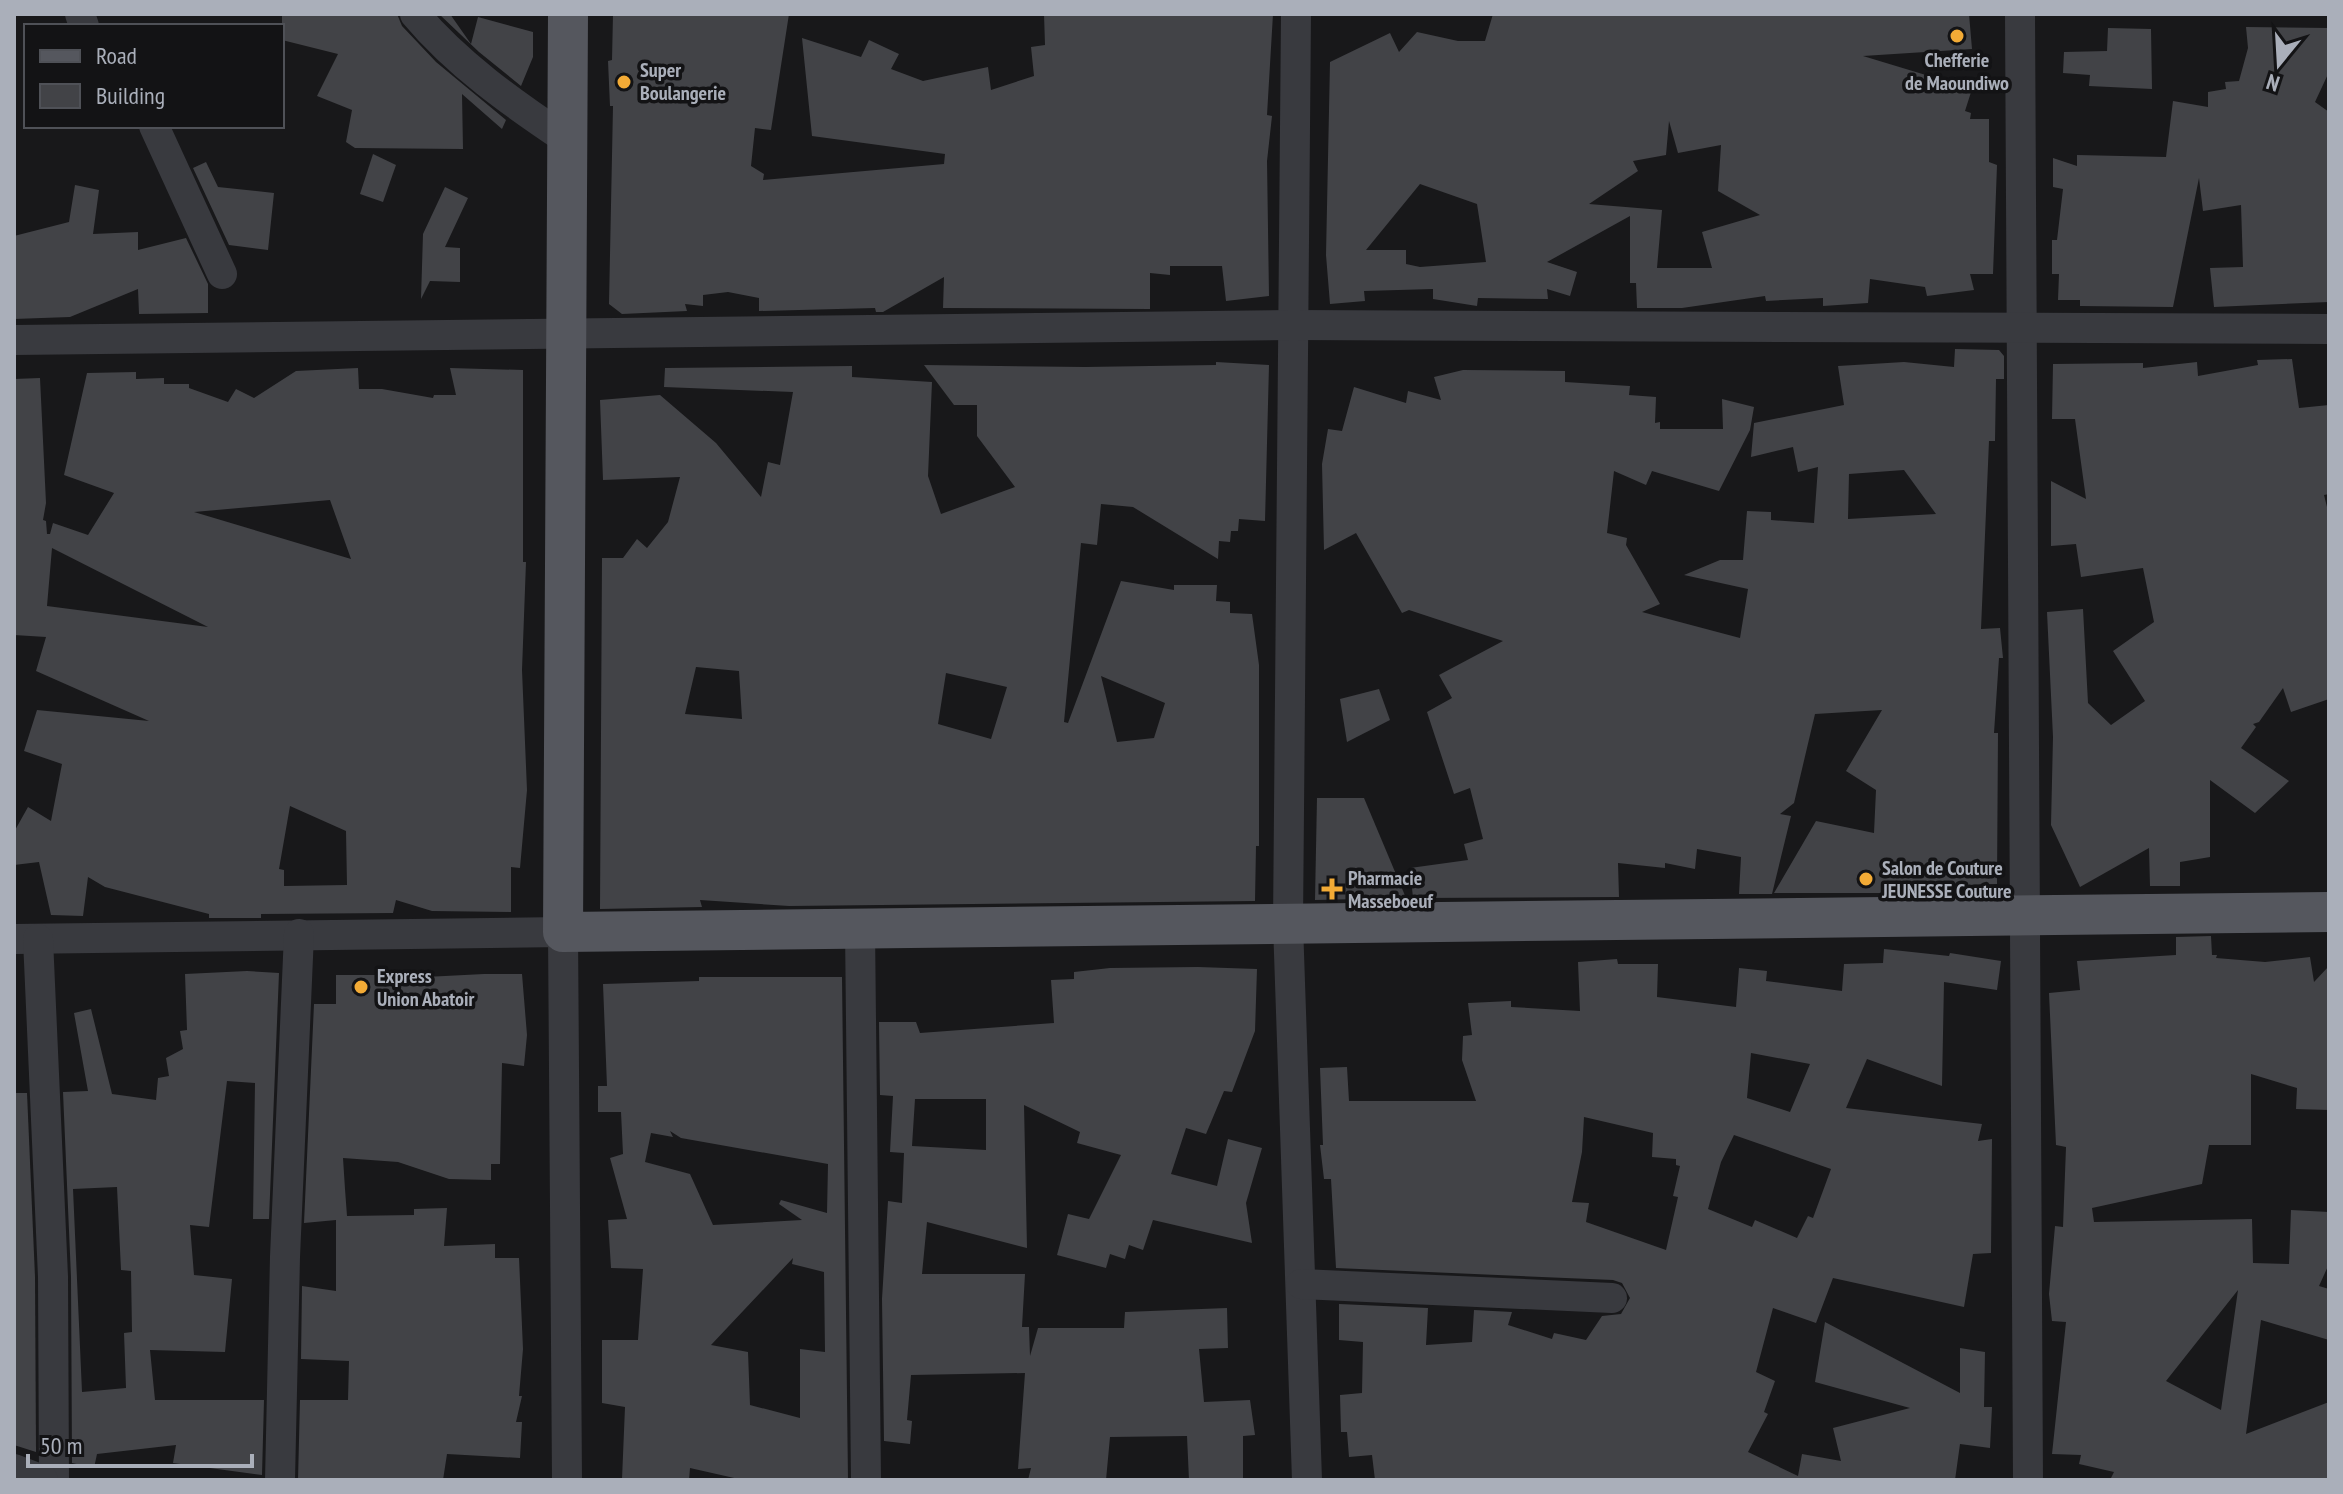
<svg xmlns="http://www.w3.org/2000/svg" width="2343" height="1494" font-family="'PT Sans Narrow',sans-serif">
<rect width="100%" height="100%" fill="#18181a"/>
<g fill="#424347" fill-rule="evenodd">
<path d="M282,14H397L402,26L436,62L506,120L502,129L462,94L463,149L355,148L346,142L352,110L317,96L338,54L282,40Z"/>
<path d="M439,14H450L471,44L478,17L533,32V57L521,86L479,52Z"/>
<path d="M613,14H789L771,130L755,128L751,166L764,174L763,180L944,164L945,154L812,136L802,38L861,57L869,40L899,54L891,69L923,81L988,67L991,90L1034,76L1031,47L1045,45L1044,14H1273L1267,115L1272,116L1267,161L1269,296L1226,301L1222,266H1170V275L1150,273V309L943,308L944,277L883,312H876L875,308L759,311V298L728,292L703,295V306L685,304L687,311L622,314L609,304L613,106H610L608,61L612,60Z"/>
<path d="M1493,14H1969L1972,49L1863,56L1972,89L1965,111L1971,113L1970,119H1989V162L1997,165L1993,274H1970L1974,290L1927,296L1925,287L1870,279L1868,303L1823,306V298L1766,301L1765,296L1682,308H1637L1636,283H1630V216L1547,262L1577,272L1570,296L1547,289L1548,299L1478,298L1477,306L1433,299V289L1364,291L1365,301L1330,304L1326,255L1330,62L1390,33L1399,52L1417,32L1458,41H1485ZM1669,121L1678,153L1721,145L1718,191L1760,215L1702,232L1712,268H1657L1662,210L1589,204L1638,171L1633,161L1666,155ZM1420,184L1477,204L1486,262L1420,267L1406,264V250H1366Z"/>
<path d="M2246,27L2329,28V72L2315,102L2329,112V302L2214,307L2210,268L2243,267L2241,205L2203,211L2199,178L2173,307L2080,306V300H2058L2059,274H2052V240H2057L2063,189L2053,187V158L2077,166V155L2166,157L2173,101L2208,107V92L2226,89L2225,82L2239,81L2248,48Z"/>
<path d="M2108,28L2151,29L2152,89L2089,86L2090,75L2063,73L2064,52L2107,51Z"/>
<path d="M373,154L396,165L383,202L360,194Z"/>
<path d="M206,162L218,187L274,193L268,250L229,245L193,168Z"/>
<path d="M75,185L99,190L93,234L138,232V250L186,238L208,284V313L139,314L138,289L70,317L14,319V236L69,222Z"/>
<path d="M445,187L468,198L445,247L460,248V282L430,281L421,299L423,234Z"/>
<path d="M1955,349L1999,350L2004,356V379H1996L1995,441H1989L1981,629L2000,628L2003,658H1999L1994,733H1998L1997,884L1939,886L1938,893L1882,888V893H1774L1816,821L1874,833L1876,790L1846,771L1882,710L1815,714L1794,803L1780,814L1791,816L1772,894H1739L1741,857L1697,849L1695,869L1665,863V868L1618,863L1619,897L1413,898L1410,868L1468,860L1464,844L1483,839L1470,788L1454,794L1427,712L1452,698L1439,675L1503,641L1409,610L1402,613L1356,533L1324,550L1322,464L1328,429L1342,431L1354,387L1406,403L1408,391L1441,400L1434,377L1463,370L1565,371V382L1630,386L1629,395L1656,397L1655,423L1660,422V429H1723L1722,399L1754,407L1750,430L1719,491L1652,471L1646,485L1614,471L1607,533L1627,538L1626,545L1660,604L1642,612L1740,638L1748,589L1684,575L1720,560H1743L1747,511L1771,512V520L1814,523L1818,467L1798,472L1793,447L1751,457L1754,423L1844,405L1838,366L1904,362L1954,367ZM1904,470L1936,514L1848,519L1849,474Z"/>
<path d="M2292,359L2299,408L2329,405V494L2324,495L2329,515V699L2291,712L2283,688L2259,722L2253,724L2256,727L2241,748L2289,781L2255,813L2210,780V857L2180,862V886H2150L2149,848L2080,887L2051,825L2053,737L2047,612L2083,609L2088,703L2111,725L2145,701L2113,651L2154,622L2143,568L2081,577L2076,544L2051,546V481L2086,499L2075,419H2052L2053,364L2143,363V368L2197,362L2198,376L2258,365L2257,360Z"/>
<path d="M1216,362L1269,365L1265,521L1239,519L1238,531H1231L1230,542L1219,541L1218,559L1133,507L1101,504L1097,545L1081,543L1064,722L1068,723L1121,581L1174,590V585H1217L1216,601L1230,602V613L1252,614L1259,665V846H1256L1255,901L789,906L700,900L702,907L600,909L602,558H623L637,539L647,548L668,522L680,477L603,480L600,400L660,395L716,443L761,497L768,462L780,465L793,392L664,387L665,368L852,366V377L932,382L928,476L941,514L1015,487L977,436V405H954L924,365L1085,367L1216,365ZM696,667L739,671L742,719L685,714ZM946,673L1007,687L991,739L938,724ZM1101,676L1165,703L1154,738L1117,742Z"/>
<path d="M358,368L359,389H382L433,398L434,395H456L450,368L523,370V562H526L522,670L527,790L520,868L511,867V912L432,911L396,900L393,913L261,914V918H209V914L105,887L88,877L83,916L51,915L39,862L14,865V832L28,807L51,821L62,764L24,751L37,710L149,721L36,671L46,637L14,635V379L40,378L46,503L43,520L46,521L47,534H50L53,523L88,535L114,493L64,475L87,373L136,372V379L164,378V384H189V388L228,402L236,389L254,398L296,371ZM330,500L351,559L194,512ZM52,548L208,627L47,606ZM290,806L346,831L347,885L284,886V870L279,869Z"/>
<path d="M1379,689L1390,720L1347,742L1340,699Z"/>
<path d="M1317,798H1364L1406,898L1315,900Z"/>
<path d="M2211,936L2212,955H2217L2216,958L2265,962L2310,957L2314,982L2329,966V1110L2296,1109L2297,1088L2251,1074V1145H2209L2202,1184L2092,1208L2094,1222L2252,1219L2253,1263L2289,1264L2291,1210L2329,1212V1264L2319,1286L2329,1289V1340L2261,1320L2246,1434L2329,1402V1480H2110L2114,1472L2079,1464L2081,1455L2052,1454L2066,1322L2052,1321L2049,1294L2055,1226L2063,1227L2066,1147L2056,1145L2049,993L2080,990L2077,961L2176,955V937ZM2238,1290L2221,1410L2166,1381Z"/>
<path d="M1884,949L1949,956L1950,953L2001,961L1997,990L1944,982L1942,1086L1867,1059L1846,1108L1982,1124L1978,1141L1992,1139L1991,1253L1973,1254L1964,1307L1833,1278L1816,1323L1773,1308L1756,1372L1775,1381L1764,1412L1768,1414L1748,1452L1798,1476L1802,1454L1841,1461L1833,1428L1910,1408L1815,1382L1825,1322L1960,1393V1348L1985,1352L1984,1407H1992L1990,1448L1960,1444L1955,1480H1375L1372,1455L1349,1457L1347,1432H1341L1340,1395L1362,1393L1363,1342L1339,1340V1304L1428,1308L1426,1345L1472,1342L1474,1310L1512,1312L1508,1325L1552,1339L1554,1333L1586,1340L1602,1316L1621,1314L1630,1298L1622,1283L1613,1280L1336,1268L1331,1179H1324L1320,1145H1323L1320,1068L1347,1067L1349,1101H1476L1462,1060L1463,1036L1472,1035L1468,1003L1511,1001V1007L1580,1011L1578,962L1617,959L1618,964H1658L1657,997L1736,1007L1739,968L1767,971L1766,981L1842,991L1844,964L1883,963ZM1751,1053L1810,1064L1790,1112L1747,1098ZM1584,1117L1653,1133L1652,1157L1676,1159V1165L1680,1166L1673,1196L1678,1197L1666,1250L1586,1222L1589,1203L1572,1202L1582,1152ZM1734,1135L1831,1169L1813,1218L1808,1216L1797,1238L1755,1220L1752,1227L1708,1209L1721,1162Z"/>
<path d="M1198,967L1257,969L1255,1031L1232,1092L1224,1091L1206,1134L1186,1128L1171,1174L1217,1186L1228,1139L1262,1148L1246,1203L1252,1243L1153,1220L1143,1250L1129,1245L1125,1259L1110,1254L1106,1268L1057,1255L1068,1214L1089,1219L1121,1155L1077,1143L1080,1132L1024,1105L1027,1248L927,1222L922,1274H1025L1022,1327H1029L1030,1356L1038,1328H1124L1125,1312L1227,1308L1228,1348L1199,1349L1204,1402L1250,1400L1255,1435L1243,1436V1480H1189L1187,1436L1110,1437L1106,1480H1028L1031,1468L1018,1469L1025,1373L911,1375L907,1420L912,1421L910,1444L884,1441L882,1299L888,1201L902,1203L904,1153L890,1152L893,1096L880,1095L879,1022H916L920,1033L1054,1023L1051,980L1074,979V972L1110,968ZM915,1099H986V1150L912,1146Z"/>
<path d="M247,971L279,973L269,1219H253L255,1083L227,1081L209,1227L190,1225L194,1275L232,1279L225,1352L150,1350L155,1400H264L262,1475L173,1463L176,1445L97,1454L94,1468L72,1463L71,1277L63,1092L88,1091L74,1013L91,1009L112,1094L156,1100L158,1078L169,1076L166,1058L183,1049L180,1031L187,1030L185,974ZM117,1187L121,1270L131,1271L132,1332L124,1333L126,1388L82,1392L73,1189Z"/>
<path d="M484,974H522L527,1035L524,1066L502,1063L500,1164H491V1180L449,1179L398,1162L343,1158L345,1189L347,1216L414,1215V1209L447,1208L444,1246L495,1244V1258H519L523,1349L519,1396H522L516,1422H522L520,1458L447,1454L443,1480H298L300,1400H348L349,1361L301,1359L302,1286L336,1291V1220L304,1223L314,1004H336V975H386V979Z"/>
<path d="M699,977H842L848,1480H743L690,1468L689,1480L622,1479L625,1407L602,1403V1340H638L643,1269L611,1268L608,1220L627,1219L610,1158L623,1154L621,1112H598V1086H607L603,984L699,981ZM670,1131L681,1138L828,1164L827,1213L781,1200L779,1204L802,1220L713,1225L690,1174L645,1162L651,1133L673,1137ZM793,1258L792,1264L824,1272L825,1352L800,1349V1418L750,1405L748,1352L711,1345Z"/>
<path d="M14,1093H27L35,1277L36,1452L14,1445Z"/>
</g>
<g fill="none" stroke-linecap="round" stroke-linejoin="round">
<g stroke="#393a3f" stroke-width="30">
<path d="M80,14L84,26"/>
<path d="M415,14C457,64 512,103 566,139"/>
<path d="M1296,14L1288,924L1307,1480"/>
<path d="M2020,14L2028,1480"/>
<path d="M154,126L222,274"/>
<path d="M14,340L1291,325L2329,329"/>
<path d="M860,928L866,1480"/>
<path d="M14,939L563,932L567,1480"/>
<path d="M38,939L53,1277L54,1480"/>
<path d="M1301,1284L1612,1298"/>
<path d="M14,1469L43,1480"/>
<path d="M280,1480L285,1257L299,934"/>
</g>
<path stroke="#55575e" stroke-width="40" d="M568,14L563,932L2329,912"/>
</g>
<g fill="#f3ab36" stroke="#131315" stroke-width="3">
<circle cx="1957" cy="36" r="8"/>
<circle cx="624" cy="82" r="8"/>
<circle cx="1866" cy="879" r="8"/>
<path d="M1328 877h8v8h8v8h-8v8h-8v-8h-8v-8h8z"/>
<circle cx="361" cy="987" r="8"/>
</g>
<g text-anchor="middle" stroke-width="7" stroke-linejoin="round" paint-order="stroke">
<g font-size="20" font-weight="bold" fill="#aaafba" stroke="#131315" text-anchor="start">
<text x="1957" y="67" text-anchor="middle">Chefferie<tspan x="1957" dy="23">de Maoundiwo</tspan></text>
<text x="640" y="77">Super<tspan x="640" dy="23">Boulangerie</tspan></text>
<text x="1882" y="875">Salon de Couture<tspan x="1882" dy="23">JEUNESSE Couture</tspan></text>
<text x="1348" y="885">Pharmacie<tspan x="1348" dy="23">Masseboeuf</tspan></text>
<text x="377" y="983">Express<tspan x="377" dy="23">Union Abatoir</tspan></text>
</g>
</g>
<rect width="2343" height="1494" fill="none" stroke="#aaafba" stroke-width="32"/>
<rect x="24" y="24" width="260" height="104" fill="#131315" stroke="#4f5157" stroke-width="2"/>
<rect x="40" y="50" width="40" height="12" fill="#55575e" stroke="#4f5157" stroke-width="2"/>
<text x="96" y="64" font-size="24" fill="#aaafba">Road</text>
<rect x="40" y="84" width="40" height="24" fill="#424347" stroke="#4f5157" stroke-width="2"/>
<text x="96" y="104" font-size="24" fill="#aaafba">Building</text>
<g transform="translate(2279 64) rotate(198)" stroke="#131315" stroke-width="6" paint-order="stroke">
<path d="M0-6L14 30L0 20L-14 30Z" fill="#aaafba"/>
<text y="-12" font-size="22" font-weight="bold" text-anchor="middle" fill="#aaafba">N</text>
</g>
<path d="M28 1454v12h224v-12" fill="none" stroke="#aaafba" stroke-width="4"/>
<text x="40" y="1454" font-size="24" fill="#aaafba" stroke="#131315" stroke-width="6" paint-order="stroke">50 m</text>
</svg>
